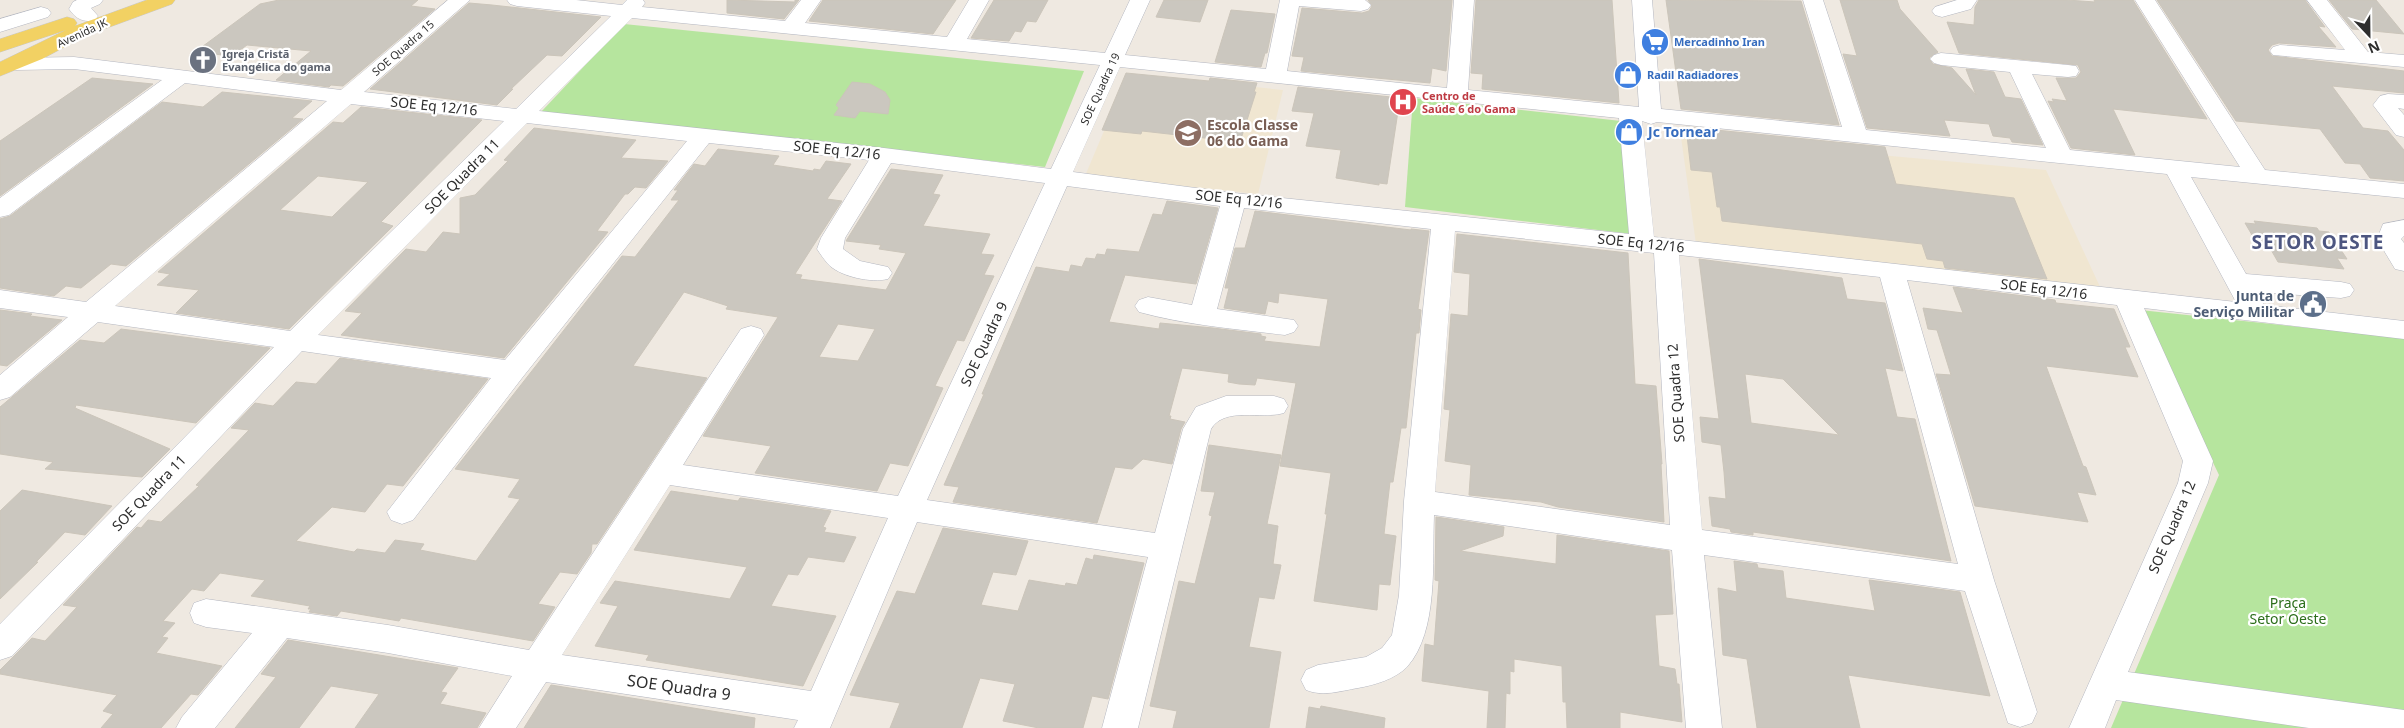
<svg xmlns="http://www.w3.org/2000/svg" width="2404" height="728" font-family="'Noto Sans',sans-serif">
<rect width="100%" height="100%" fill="#efe9e1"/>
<g fill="#f0e6d1">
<path d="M1128,74L1283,90L1258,194L1085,176Z"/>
<path d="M1681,137L2046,170L2101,289L1696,244Z"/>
</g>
<g fill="#b6e59e">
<path d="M624,24L1084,71L1045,167L541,112Z"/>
<path d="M1413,98L1621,121L1632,234L1405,207Z"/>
<path d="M2140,310L2404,338V728H2111L2219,475Z"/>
</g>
<g fill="#cbc7bf" stroke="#cbc5ba" fill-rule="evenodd">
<path d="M279,0H418L411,6L435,9L343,86L331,85L329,87L276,80L311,51L247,45L232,56L195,52L260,4Z"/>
<path d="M727,0L795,2V0H799L784,19L727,13Z"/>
<path d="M823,0H956L933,34L809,21Z"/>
<path d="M994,0H1048L1036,22L1027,21L1021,32L1015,31L1009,41L971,38Z"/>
<path d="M1164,0H1208L1200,22L1156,17Z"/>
<path d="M1368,0H1452L1446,71L1432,68L1430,83L1301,71L1304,57L1292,56L1302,8L1362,13L1369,11L1372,6Z"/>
<path d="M1476,0H1612L1619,103L1482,89L1483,74L1471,73Z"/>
<path d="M1666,0L1801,1L1839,125L1681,109Z"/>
<path d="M1840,0H1897L1900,9L1938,52L1929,58L1933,64L1952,68L1976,95L1966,69L1994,72L2005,97L2021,99L2043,145L2012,142L2010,138L1993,136L1989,124L1944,120L1950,136L1867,128L1843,54L1857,56Z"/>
<path d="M1979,0H2067L2095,2L2094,0H2133L2207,119L2113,109L2135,155L2071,148L2048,101L2054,102L2052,99L2067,101L2056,78H2076L2081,72L2078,65L1959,53L1947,22L1974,25L1975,7Z"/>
<path d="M2157,0H2305L2325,27L2318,26L2336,47L2279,43L2272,45L2268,50L2272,56L2404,71V93L2332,86L2363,128L2388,131L2404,150V181L2370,178L2360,164L2345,163L2320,129L2236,121Z"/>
<path d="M2329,0H2376L2404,34L2352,29Z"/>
<path d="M469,3L492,5L601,17L562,56L547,55L511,89H513L497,105L370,89Z"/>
<path d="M1231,10L1275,14L1267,53H1265L1261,67L1215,62Z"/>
<path d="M1126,73L1209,81L1210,78L1257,83L1254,92H1256L1240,142L1142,131L1141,134L1102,130Z"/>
<path d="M92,78L153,84L0,196V141Z"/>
<path d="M852,82L870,84L885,92L890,100L888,114L860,111L855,118L834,115L839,108L836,105Z"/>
<path d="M1298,87L1400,98L1387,184L1379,183V185L1336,178L1341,150L1306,146L1314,113L1292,111Z"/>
<path d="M222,92L312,101L292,118L303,119L126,266L111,264L81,288L66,286L54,296L0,288V219L10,216L162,102L203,107Z"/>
<path d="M361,107L482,120L381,222L393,226L289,329L176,313L199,290L157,285L170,274L158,272L333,122L343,123ZM318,176L368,182L332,217L280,210Z"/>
<path d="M1686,127L1885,147L1896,184L2014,198L2047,279L1945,268L1943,261L1927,259L1922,244L1722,221L1720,207H1717L1712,172L1691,170Z"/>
<path d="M534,128L636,140L621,158L668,161L646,188L635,187L628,194H625L597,231L608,232L504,358L341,335L362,313L345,311L406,249L426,252L443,232L460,234V198L475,195L508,161L504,160Z"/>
<path d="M718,149L779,156L773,165L813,171L814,169L820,170L826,161L851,164L827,199L842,201L795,274L802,275L800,279L886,290L906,253L879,249L881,245L846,241L891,169L943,175L933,194L940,195L923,226L990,234L981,254L994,255L984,275L994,276L987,291L964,341L957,340L935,386L943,388L908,466L890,463L877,491L755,473L771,446L703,436L778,317L726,309L728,306L684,292L633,366L707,378L597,544H592L591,553L577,574L560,572L538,604L555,607L533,641L401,618L399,621L341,611L337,616L309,612L311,609H308L310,606L251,596L265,580L220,573L204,591L192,589L163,621L175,623L162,637L168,638L156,653L222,666L198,695L191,694L161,728H101L113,714L103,711L117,695L0,674V670L32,638L45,641L77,607L63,605L137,527L141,528L148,520L161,522L199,486L196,485L249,430L231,428L255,403L273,406L296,382L316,384L340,358L488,379L403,486L387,484L365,512L332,507L296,541L354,552L357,549L385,553L395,540L424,544L420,550L476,561L520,499L508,497L520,479L455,469L622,256L635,257L679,200H671L678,190H674L694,164L705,166ZM838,324L875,329L858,361L819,357Z"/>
<path d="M1167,201L1218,208L1196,284L1125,275L1109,322L1159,329L1160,323L1213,328L1261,334V336L1266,337L1264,341L1320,347L1328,299L1279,293L1278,303L1268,301L1265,314L1224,308L1229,288H1225L1235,248H1245L1255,211L1411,230V229L1429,231L1418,309L1421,310L1419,333H1416L1406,428H1401L1393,482H1390L1384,534L1396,536L1390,585L1379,584L1377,610L1314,601L1327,514H1325L1331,473L1280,466L1296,383L1257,378L1255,385L1239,384L1228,382L1229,374L1182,368L1169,416H1171L1170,419L1185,422L1181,429L1172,464L1143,459L1132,469L1115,467L1097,523L953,502L959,487L944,485L984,394H982L1036,267L1069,272L1071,265L1082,267L1086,258L1095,259L1097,254L1105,255L1107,249L1139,252L1153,214L1162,215Z"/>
<path d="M2254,221L2317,228L2319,231L2329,232L2347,259L2337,258L2344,269L2278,262L2270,248L2259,247L2245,223L2256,224Z"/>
<path d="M1457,234L1628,253L1635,384L1656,386L1662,464H1661L1664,522L1558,507L1541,502L1469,495L1471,465L1445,461L1450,410L1444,409L1451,314L1468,316L1470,274L1454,272Z"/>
<path d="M1699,259L1842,278L1847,299L1885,303L1903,371L1885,368L1897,417L1915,419L1951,561L1753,532V535L1731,532L1730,529L1712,526L1709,497L1726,499L1724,472L1721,445L1702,442L1700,417L1719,419ZM1745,374L1783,379L1839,435L1751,423Z"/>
<path d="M1953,287L2055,300L2056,303L2114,309L2130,347H2125L2138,377L2046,366L2083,466L2086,467L2096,495L2077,492L2088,522L1975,506L1936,374L1951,375L1937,330L1928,329L1923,308L1963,313Z"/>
<path d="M0,310L32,314L30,316L62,320L7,366L0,365Z"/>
<path d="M121,329L270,348L196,423L76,405L75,408L170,449L142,477L45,469L53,462L0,454V407L80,340L104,343Z"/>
<path d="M1209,445L1281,455L1267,524L1278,526L1273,564L1281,565L1274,599L1259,597L1249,647L1281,652L1269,728H1173L1177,711L1150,706L1179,581L1195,584L1212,516L1209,515L1215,492L1201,491Z"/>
<path d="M22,490L112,506L85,535L65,532L36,562H38L0,599V511Z"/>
<path d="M671,491L738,501L740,498L831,511L823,527L826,528L824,532L856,537L844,562L808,557L798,575L788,574L771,606L836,616L803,686L646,660L649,655L595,646L618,606L600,603L615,581L730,599L747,567L634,550Z"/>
<path d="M1436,517L1504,527L1503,536L1460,551L1556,564L1557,535L1669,551L1673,614L1655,615L1659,666L1675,669L1677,684H1679L1682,722L1620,712V728H1567L1566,702H1563L1562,666L1514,659V672L1510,671V694L1506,693L1505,728H1487L1489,691L1422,681L1425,644L1434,646L1439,581L1435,580Z"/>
<path d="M943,528L1028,541L1016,575L993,572L981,605L1018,611L1029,580L1065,586L1066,583L1077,585L1086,558L1093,560L1094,555L1144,563L1108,699L1092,696L1083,728H1039L1003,721L1015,684L980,678L962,728H890L900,703L850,695L897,591L915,594Z"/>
<path d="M1734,561L1757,564L1758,568L1783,571L1786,598L1875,611L1869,580L1960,592L1990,696L1848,675L1860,728H1757L1747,659L1723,655L1718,588L1737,592Z"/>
<path d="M288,640L458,668L441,692L447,693L440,704L486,713L477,728H355L379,694L331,686L299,728H235L276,677L261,674Z"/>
<path d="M551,685L755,718L754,728H524Z"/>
<path d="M1321,706L1385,718L1384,728H1306L1309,707L1320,709Z"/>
</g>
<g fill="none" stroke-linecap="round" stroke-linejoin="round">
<defs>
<g id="minor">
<path d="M77,0H103L100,4L91,8L98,16L95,20C84,23 76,19 69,9L73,2Z"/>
<path d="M448,0H470L364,92L516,109L611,16L517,6L510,4L507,0H576L622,5L627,0H643L645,3L642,7L785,21L801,0H821L805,23L947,37L969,0H989L967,39L1105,53L1130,0H1150L1125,55L1266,69L1280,0H1365L1371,5L1368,9L1361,11L1299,6L1287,71L1447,88L1454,0H1474L1468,90L1639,107L1632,0H1652L1661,109L1842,127L1803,0H1823L1866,130L2046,148L2010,72L1941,65L1934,63L1930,59L1934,55L1941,53L2068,65L2076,66L2079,71L2076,76L2068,77L2032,74L2070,150L2240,167L2135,0H2155L2265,170L2404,184V198L2191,177L2246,274L2341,282L2350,284L2354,290L2350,296L2341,298L2256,292L2264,305L2404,321V339L2144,308L2213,461L2208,483L2128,672L2404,710V728H2309L2116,700L2105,728H2069L2178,483L2183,461L2117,305L1907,280L1994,580L2037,712L2032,723L2020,727L2008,723L1965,591L1704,555L1722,728H1686L1672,550L1434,515C1432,561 1439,631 1407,667C1395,679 1375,685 1358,688C1340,691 1323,697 1306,690L1301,680L1306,670L1318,665L1366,657L1382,648L1392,635L1399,595L1404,501L1431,229L1244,208L1217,309L1294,320L1298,326L1294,332L1285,335C1236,329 1186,325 1139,312L1135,306L1139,300L1148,297L1192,305L1220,206L1067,186L927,500L1155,533L1183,429L1196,407L1226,396H1274L1284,399L1288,406L1284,413C1261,420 1225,406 1211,429L1138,728H1102L1148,557L917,522L830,728H794L798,720L546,682L516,728H479L512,676L388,653L287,638L215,728H176L182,717L252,633L206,627L194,623L190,613L194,603L206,599L388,625L529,650L741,329L751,326L761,329L764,335L683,465L898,496L1045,183L891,163L845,238L843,249L860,261L888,267L892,273L888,279C871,283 843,277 830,266C825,261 821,255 817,249L821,238L869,160L709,143L522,378L413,520L402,524L391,520L387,512L491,378L302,351L12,656L0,660V624L274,347L98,322L10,397L0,400V375L68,317L0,308V290L86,302L327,101L185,83L9,215L0,217V198L162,80L74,69L16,70L9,68L5,64L9,60L16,58L74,57L341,90ZM632,18L1100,65L1051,169L884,148L539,111ZM1120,67L1619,118L1629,234L1234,193L1073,172ZM351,104L504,121L290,331L115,306ZM1642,121L1651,124L1657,122L2167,174L2236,302L1654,237ZM527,123L687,141L505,360L318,335ZM1455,231L1654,253L1670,525L1435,492ZM1679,255L1880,277L1958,564L1702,530ZM670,485L888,518L811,691L562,655Z"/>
<path d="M1957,0H1977L1971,9L1942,17L1935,15L1932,11L1935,7Z"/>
<path d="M2307,0H2327L2368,52L2404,55V67L2273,55L2270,51L2273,47L2280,45L2345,50Z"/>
<path d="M41,7L48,9L51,13L48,17L0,32V19Z"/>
<path d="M2388,94L2404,95V109L2398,108L2404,115V137L2396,135L2373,105L2380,96Z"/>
<path d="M2404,220V236L2401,239L2404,243V271L2395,269L2377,239L2383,224Z"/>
</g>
<path id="major" d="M147,0H175L172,4L85,36L42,59L0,76V62L66,30L0,52V39L67,17L74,19L77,23L75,26Z"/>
</defs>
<use href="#minor" stroke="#b4b7c1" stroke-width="1"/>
<use href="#major" stroke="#c9c9c9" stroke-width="1"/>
<use href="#minor" fill="#fff" fill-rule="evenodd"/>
<use href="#major" fill="#f2d163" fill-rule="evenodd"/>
</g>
<defs>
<symbol id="supermarket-disc" viewBox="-11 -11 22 22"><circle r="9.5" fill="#3f7fe0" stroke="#fff"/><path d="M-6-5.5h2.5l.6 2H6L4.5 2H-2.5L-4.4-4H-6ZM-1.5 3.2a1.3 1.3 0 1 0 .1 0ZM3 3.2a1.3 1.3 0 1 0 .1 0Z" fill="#fff"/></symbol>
<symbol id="church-disc" viewBox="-11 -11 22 22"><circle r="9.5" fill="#6b7280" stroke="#fff"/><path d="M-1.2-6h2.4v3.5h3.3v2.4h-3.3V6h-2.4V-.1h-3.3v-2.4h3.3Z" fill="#fff"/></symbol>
<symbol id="shop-disc" viewBox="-11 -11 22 22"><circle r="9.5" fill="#3f7fe0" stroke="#fff"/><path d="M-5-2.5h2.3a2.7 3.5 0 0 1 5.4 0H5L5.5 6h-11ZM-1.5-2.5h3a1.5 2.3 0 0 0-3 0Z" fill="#fff"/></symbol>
<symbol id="hospital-disc" viewBox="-11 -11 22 22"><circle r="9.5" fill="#e0444e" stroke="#fff"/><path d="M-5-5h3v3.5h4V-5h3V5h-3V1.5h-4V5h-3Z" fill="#fff"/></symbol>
<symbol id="school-disc" viewBox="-11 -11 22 22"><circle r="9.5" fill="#8d6e63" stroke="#fff"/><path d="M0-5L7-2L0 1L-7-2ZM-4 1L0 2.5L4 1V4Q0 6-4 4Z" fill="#fff"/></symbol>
<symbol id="civic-disc" viewBox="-11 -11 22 22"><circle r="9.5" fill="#5c6f8a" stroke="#fff"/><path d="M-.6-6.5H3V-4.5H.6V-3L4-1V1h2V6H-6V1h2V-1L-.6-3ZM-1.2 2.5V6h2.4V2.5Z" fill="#fff"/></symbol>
</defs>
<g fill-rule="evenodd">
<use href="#supermarket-disc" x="1639" y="26" width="32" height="32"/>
<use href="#church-disc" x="187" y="44" width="32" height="32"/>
<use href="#shop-disc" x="1612" y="59" width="32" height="32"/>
<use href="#hospital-disc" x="1387" y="86" width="32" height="32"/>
<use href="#shop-disc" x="1613" y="116" width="32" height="32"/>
<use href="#school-disc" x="1172" y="117" width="32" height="32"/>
<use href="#civic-disc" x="2297" y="288" width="32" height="32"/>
</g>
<g text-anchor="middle" stroke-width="4.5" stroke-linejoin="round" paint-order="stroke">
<g font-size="11" fill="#2e2e2e" stroke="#fff">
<text transform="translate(82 33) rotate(-25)" y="4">Avenida JK</text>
<text transform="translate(403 48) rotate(-41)" y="4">SOE Quadra 15</text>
<text transform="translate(1100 89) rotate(-65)" y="4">SOE Quadra 19</text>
</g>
<g font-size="11" font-weight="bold" fill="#366cbe" stroke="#fff" text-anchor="start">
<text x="1674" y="46">Mercadinho Iran</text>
<text x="1647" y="79">Radil Radiadores</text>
</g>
<g font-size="11" font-weight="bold" fill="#5b616d" stroke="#fff" text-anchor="start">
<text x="222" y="58">Igreja Cristã<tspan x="222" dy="13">Evangélica do gama</tspan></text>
</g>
<g font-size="11" font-weight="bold" fill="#be3a42" stroke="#fff" text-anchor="start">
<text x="1422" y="100">Centro de<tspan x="1422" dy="13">Saúde 6 do Gama</tspan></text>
</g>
<g font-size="14" fill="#2e2e2e" stroke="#fff">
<text transform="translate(434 106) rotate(6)" y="5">SOE Eq 12/16</text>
<text transform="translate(837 150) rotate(6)" y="5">SOE Eq 12/16</text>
<text transform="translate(462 176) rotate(-45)" y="5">SOE Quadra 11</text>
<text transform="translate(1239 199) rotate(6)" y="5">SOE Eq 12/16</text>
<text transform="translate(1641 243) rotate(6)" y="5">SOE Eq 12/16</text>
<text transform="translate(2044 289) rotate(7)" y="5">SOE Eq 12/16</text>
<text transform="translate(984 344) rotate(-65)" y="5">SOE Quadra 9</text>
<text transform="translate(1676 393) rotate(-94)" y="5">SOE Quadra 12</text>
<text transform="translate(149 493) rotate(-46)" y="5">SOE Quadra 11</text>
<text transform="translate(2172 527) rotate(-67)" y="5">SOE Quadra 12</text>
</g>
<g font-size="14" font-weight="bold" fill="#785e54" stroke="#fff" text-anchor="start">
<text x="1207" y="130">Escola Classe<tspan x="1207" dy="16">06 do Gama</tspan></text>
</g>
<g font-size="14" font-weight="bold" fill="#366cbe" stroke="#fff" text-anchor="start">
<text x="1648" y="137">Jc Tornear</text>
</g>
<g font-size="14" font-weight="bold" fill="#4e5e75" stroke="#fff" text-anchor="end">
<text x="2294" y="301">Junta de<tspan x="2294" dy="16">Serviço Militar</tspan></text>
</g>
<g font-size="14" fill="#2c6e1b" stroke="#fff">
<text x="2288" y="608">Praça<tspan x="2288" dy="16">Setor Oeste</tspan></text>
</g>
<g font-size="16" fill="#2e2e2e" stroke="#fff">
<text transform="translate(679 687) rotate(8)" y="6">SOE Quadra 9</text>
</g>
<g font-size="19" font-weight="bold" letter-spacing="1" fill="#4d5680" stroke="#fff">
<text x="2318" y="249">SETOR OESTE</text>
</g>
</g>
<g transform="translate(2369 35) rotate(158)" stroke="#ffffff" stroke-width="4" paint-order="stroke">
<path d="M0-4L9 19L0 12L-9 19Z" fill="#2e2e2e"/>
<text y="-8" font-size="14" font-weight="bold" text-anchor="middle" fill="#2e2e2e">N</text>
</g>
</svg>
